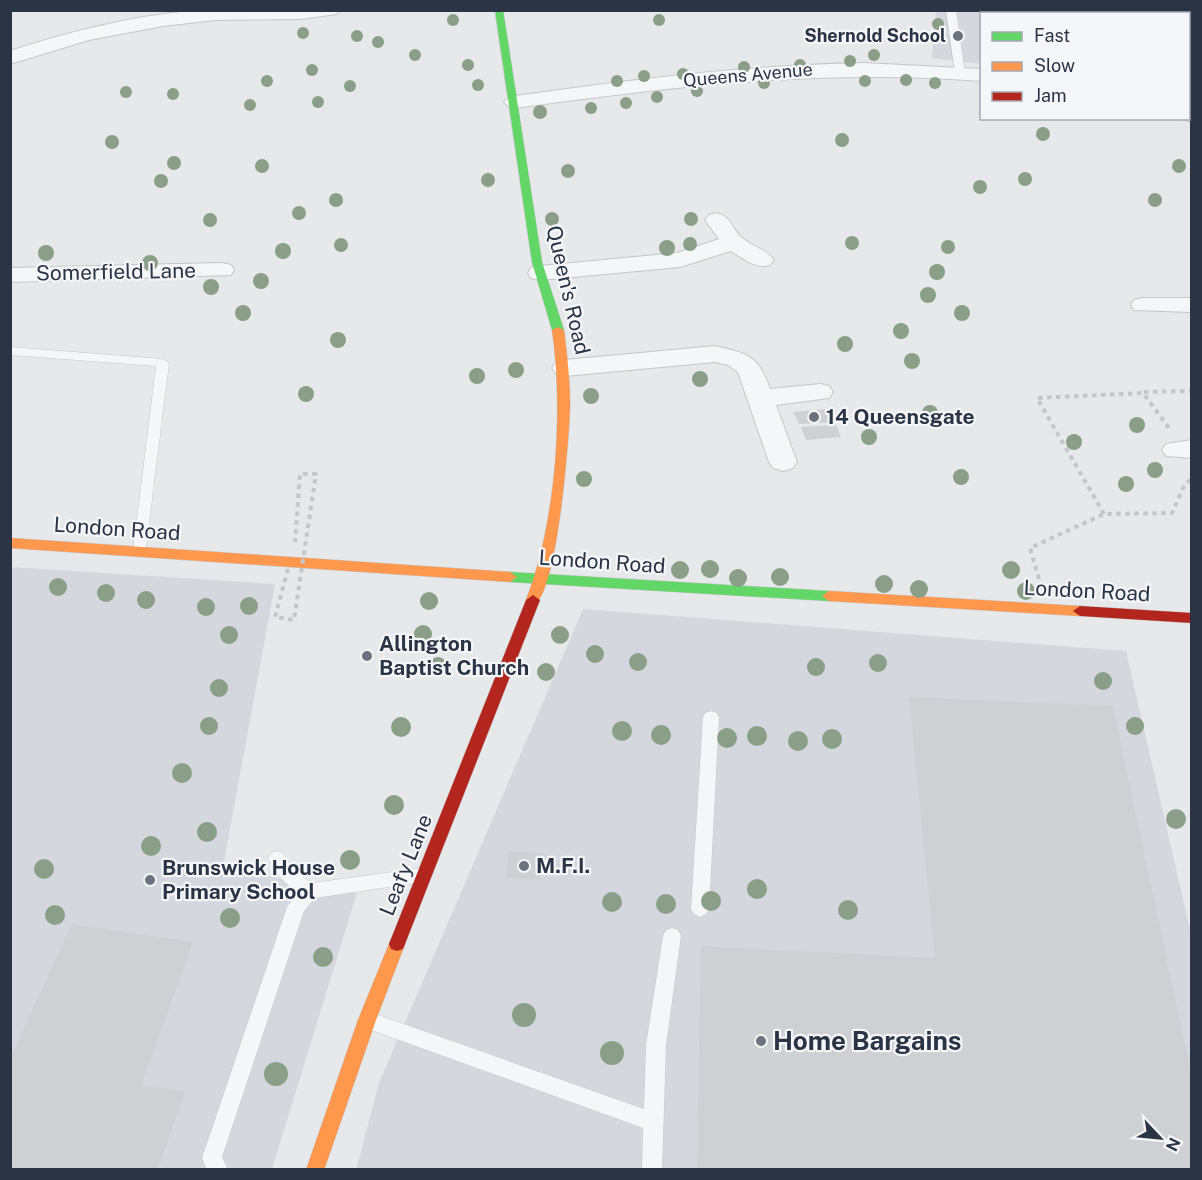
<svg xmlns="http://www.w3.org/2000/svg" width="1202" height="1180" font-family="'Public Sans',sans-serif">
<rect width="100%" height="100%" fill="#e6e8ea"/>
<g fill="#d4d7dd">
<path d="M936,11H1032V13L982,14L981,64L932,58Z"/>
<path d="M10,567L275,584L223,867L357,893L272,1169H11Z"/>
<path d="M583,609L1126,651L1191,934V1169L356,1170L379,1083Z"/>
</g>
<g fill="#ced0d3">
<path d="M829,409L834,422L799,424L793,412Z"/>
<path d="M836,425L841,437L806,440L801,427Z"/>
<path d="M909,697L1113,706L1192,1078V1170H697L701,946L935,958Z"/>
<path d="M509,851L543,853L540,880L506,878Z"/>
<path d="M72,924L193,942L141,1086L185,1091L158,1170H10V1059Z"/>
</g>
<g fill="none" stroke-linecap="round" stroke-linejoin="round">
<defs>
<g id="lane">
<path d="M946,10H956L965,73L960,76L955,73Z"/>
<path d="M10,347L163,359L169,363L145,555H135L133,551L156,366L10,355Z"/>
<path d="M711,711L717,713L719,717L709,909L706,914L700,917L694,914L691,909L703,717L705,713Z"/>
<path d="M277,851L283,853L294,871L312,883L422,868L428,870L431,875L428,880L422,882L315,898L304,911L222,1157L228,1170H207L202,1158L287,907L298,892C284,883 276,874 268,858L271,853Z"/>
<path d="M672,928L678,930L681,936L666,1045L662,1170H642L643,1128L360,1026L358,1020L360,1014L367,1011L644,1109L646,1045L663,936L666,930Z"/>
</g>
<g id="street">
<path d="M339,10L337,14L301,19L215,20L163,26L89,40L10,64V51C68,32 128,17 189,11C238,6 290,10 339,10Z"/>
<path d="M1179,10H1192V19H1188V14H1178Z"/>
<path d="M863,63L982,69V81C821,69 674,86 515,108L508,106L504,102L508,98L515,96C631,80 746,65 863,63Z"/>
<path d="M1188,109H1192V122L1180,118H1188Z"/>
<path d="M717,213C730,216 732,228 741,237C751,246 766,249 774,260L770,265C755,269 744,259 731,251L680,267L540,280L531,278L528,273L531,268L540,266L677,253L719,239L705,220L709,215Z"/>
<path d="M222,263L231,265L234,270L231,275L10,282V268Z"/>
<path d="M1143,298H1192V312L1134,310L1131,305L1134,300Z"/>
<path d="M715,346C749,354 758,355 770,389L820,384L829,386L833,392L829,398L776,405L797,462L793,468L783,471L773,468L769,462L738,372L728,365L715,362L565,376L556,374L552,368L556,362L565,360Z"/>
<path d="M1192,440V458L1166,456L1162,450L1166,444Z"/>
</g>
<g id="fast">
<path d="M495,10H503L542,262L564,330L558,333L552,330L532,262Z"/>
<path d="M510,572L829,591L836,596L829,601L510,582L503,577Z"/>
</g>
<g id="slow">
<path d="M558,327L564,330C567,354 570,379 570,404C570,432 557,598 533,605L526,600C556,523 564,411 552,330Z"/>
<path d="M10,538L510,572L517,577L510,582L10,548Z"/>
<path d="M829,591L1080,606L1087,611L1080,616L829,601L822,596Z"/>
<path d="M397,937L403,939L405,944L376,1020L324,1170H306L358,1020L389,944L391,939Z"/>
</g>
<g id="jam">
<path d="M533,595L540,600L405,944L403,949L397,951L391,949L389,944L526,600Z"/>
<path d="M1080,606L1192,613V623L1080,616L1073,611Z"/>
</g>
</defs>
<use href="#lane" stroke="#c4c6c8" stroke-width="1"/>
<use href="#street" stroke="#c4c6c8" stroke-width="2"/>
<use href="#fast" stroke="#c4c6c8" stroke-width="1"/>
<use href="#slow" stroke="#c4c6c8" stroke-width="1"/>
<use href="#jam" stroke="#c4c6c8" stroke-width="1"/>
<g stroke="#c5c6ca" stroke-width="4" stroke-dasharray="4.5 4.5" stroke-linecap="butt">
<path d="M1144,392L1192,391"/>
<path d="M1104,514L1037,398L1143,393L1169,428"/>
<path d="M1039,579L1030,548L1104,514L1172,513L1185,484L1192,479"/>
</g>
<use href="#lane" fill="#f5f6f7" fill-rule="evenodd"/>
<use href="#street" fill="#f5f6f7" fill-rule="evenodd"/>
<use href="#fast" fill="#63d668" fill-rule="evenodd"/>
<use href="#slow" fill="#ff974d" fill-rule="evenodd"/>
<use href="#jam" fill="#b3261e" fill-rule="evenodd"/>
<path stroke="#c5c6ca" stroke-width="4" stroke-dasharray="4.5 4.5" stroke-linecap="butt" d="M288,569L275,617L294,620L316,474H300L295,542"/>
</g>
<g fill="#8a9e88">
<circle cx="453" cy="20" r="6"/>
<circle cx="659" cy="20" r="6"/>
<circle cx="938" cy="24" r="6"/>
<circle cx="303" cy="33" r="6"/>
<circle cx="357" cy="36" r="6"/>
<circle cx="378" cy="42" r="6"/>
<circle cx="415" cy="55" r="6"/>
<circle cx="874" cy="55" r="6"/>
<circle cx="850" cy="61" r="6"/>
<circle cx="468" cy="65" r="6"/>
<circle cx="800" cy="65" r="6"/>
<circle cx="744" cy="67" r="6"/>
<circle cx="312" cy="70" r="6"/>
<circle cx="683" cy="74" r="6"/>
<circle cx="644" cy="76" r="6"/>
<circle cx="906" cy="80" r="6"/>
<circle cx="267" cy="81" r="6"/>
<circle cx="617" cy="81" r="6"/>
<circle cx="865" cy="81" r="6"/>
<circle cx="764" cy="83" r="6"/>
<circle cx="935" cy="83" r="6"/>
<circle cx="478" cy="85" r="6"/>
<circle cx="350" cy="86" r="6"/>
<circle cx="697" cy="91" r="6"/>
<circle cx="126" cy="92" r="6"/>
<circle cx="173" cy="94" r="6"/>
<circle cx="657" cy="97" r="6"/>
<circle cx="318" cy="102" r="6"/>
<circle cx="626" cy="103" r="6"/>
<circle cx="250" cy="105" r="6"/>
<circle cx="591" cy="108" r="6"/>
<circle cx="540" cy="112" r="7"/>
<circle cx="1043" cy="134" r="7"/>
<circle cx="842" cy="140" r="7"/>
<circle cx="112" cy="142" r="7"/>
<circle cx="174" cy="163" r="7"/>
<circle cx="262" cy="166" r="7"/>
<circle cx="1179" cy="166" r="7"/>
<circle cx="568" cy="171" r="7"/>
<circle cx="1025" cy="179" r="7"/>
<circle cx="488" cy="180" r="7"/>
<circle cx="161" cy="181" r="7"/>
<circle cx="980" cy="187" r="7"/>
<circle cx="336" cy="200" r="7"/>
<circle cx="1155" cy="200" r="7"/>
<circle cx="299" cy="213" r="7"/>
<circle cx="552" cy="219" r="7"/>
<circle cx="691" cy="219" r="7"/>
<circle cx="210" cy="220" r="7"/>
<circle cx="852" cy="243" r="7"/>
<circle cx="690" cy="244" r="7"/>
<circle cx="341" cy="245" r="7"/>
<circle cx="948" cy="247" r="7"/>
<circle cx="667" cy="248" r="8"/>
<circle cx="283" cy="251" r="8"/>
<circle cx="46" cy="253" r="8"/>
<circle cx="150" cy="263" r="8"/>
<circle cx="937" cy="272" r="8"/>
<circle cx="261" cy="281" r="8"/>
<circle cx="211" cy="287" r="8"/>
<circle cx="928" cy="295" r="8"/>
<circle cx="243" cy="313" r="8"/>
<circle cx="962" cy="313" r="8"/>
<circle cx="901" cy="331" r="8"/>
<circle cx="338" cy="340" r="8"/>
<circle cx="845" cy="344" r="8"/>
<circle cx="912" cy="361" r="8"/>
<circle cx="516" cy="370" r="8"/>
<circle cx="477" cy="376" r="8"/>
<circle cx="700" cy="379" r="8"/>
<circle cx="306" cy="394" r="8"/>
<circle cx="591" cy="396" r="8"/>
<circle cx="930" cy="413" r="8"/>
<circle cx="1137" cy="425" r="8"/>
<circle cx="869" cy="437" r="8"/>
<circle cx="1074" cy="442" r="8"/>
<circle cx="1155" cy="470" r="8"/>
<circle cx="961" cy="477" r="8"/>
<circle cx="584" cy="479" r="8"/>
<circle cx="1126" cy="484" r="8"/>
<circle cx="710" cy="569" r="9"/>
<circle cx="680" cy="570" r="9"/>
<circle cx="1011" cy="570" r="9"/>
<circle cx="780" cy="577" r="9"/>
<circle cx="738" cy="578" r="9"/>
<circle cx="884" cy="584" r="9"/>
<circle cx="58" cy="587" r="9"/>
<circle cx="919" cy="589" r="9"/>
<circle cx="1026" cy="591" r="9"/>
<circle cx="106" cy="593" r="9"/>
<circle cx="146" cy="600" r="9"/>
<circle cx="429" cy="601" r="9"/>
<circle cx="249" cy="606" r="9"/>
<circle cx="206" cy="607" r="9"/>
<circle cx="423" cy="634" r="9"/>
<circle cx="229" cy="635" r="9"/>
<circle cx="560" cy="635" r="9"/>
<circle cx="595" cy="654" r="9"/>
<circle cx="638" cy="662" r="9"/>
<circle cx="878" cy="663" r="9"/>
<circle cx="438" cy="666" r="9"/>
<circle cx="816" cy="667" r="9"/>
<circle cx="546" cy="672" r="9"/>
<circle cx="1103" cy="681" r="9"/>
<circle cx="219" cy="688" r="9"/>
<circle cx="401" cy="727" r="10"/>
<circle cx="209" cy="726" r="9"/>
<circle cx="1135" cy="726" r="9"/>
<circle cx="622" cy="731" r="10"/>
<circle cx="661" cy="735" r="10"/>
<circle cx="757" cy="736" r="10"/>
<circle cx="727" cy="738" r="10"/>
<circle cx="832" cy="739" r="10"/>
<circle cx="798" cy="741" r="10"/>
<circle cx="182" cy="773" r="10"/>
<circle cx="394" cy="805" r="10"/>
<circle cx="1176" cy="819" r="10"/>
<circle cx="207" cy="832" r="10"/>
<circle cx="151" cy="846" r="10"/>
<circle cx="350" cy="860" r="10"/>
<circle cx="44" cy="869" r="10"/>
<circle cx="757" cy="889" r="10"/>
<circle cx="711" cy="901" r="10"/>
<circle cx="612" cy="902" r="10"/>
<circle cx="666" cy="904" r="10"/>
<circle cx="848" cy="910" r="10"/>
<circle cx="55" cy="915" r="10"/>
<circle cx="230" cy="918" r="10"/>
<circle cx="323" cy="957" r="10"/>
<circle cx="524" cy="1015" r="12"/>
<circle cx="612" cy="1053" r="12"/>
<circle cx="276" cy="1074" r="12"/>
</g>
<g fill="#6c737f" stroke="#f4f6f9" stroke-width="2">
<circle cx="958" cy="36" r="6"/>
<circle cx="814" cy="417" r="6"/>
<circle cx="367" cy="656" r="6"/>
<circle cx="524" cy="866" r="6"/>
<circle cx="150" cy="880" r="6"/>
<circle cx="761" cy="1041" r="6"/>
</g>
<g text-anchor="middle" stroke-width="4.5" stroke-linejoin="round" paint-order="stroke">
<g font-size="18" font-weight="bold" fill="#2b3445" stroke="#f4f6f9" text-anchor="end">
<text x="946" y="42">Shernold School</text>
</g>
<g font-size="18" fill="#2b3445" stroke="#f4f6f9">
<text transform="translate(748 75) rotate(-5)" y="6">Queens Avenue</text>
</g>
<g font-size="21" fill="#2b3445" stroke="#f4f6f9">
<text transform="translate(116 272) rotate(-1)" y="7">Somerfield Lane</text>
<text transform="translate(568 290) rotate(77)" y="7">Queen's Road</text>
<text transform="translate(117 529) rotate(4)" y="7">London Road</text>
<text transform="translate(602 562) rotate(4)" y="7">London Road</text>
<text transform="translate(1087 591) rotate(3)" y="7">London Road</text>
<text transform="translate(406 865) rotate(-68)" y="7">Leafy Lane</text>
</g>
<g font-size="21" font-weight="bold" fill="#2b3445" stroke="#f4f6f9" text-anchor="start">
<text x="826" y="424">14 Queensgate</text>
<text x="379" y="651">Allington<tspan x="379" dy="24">Baptist Church</tspan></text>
<text x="536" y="873">M.F.I.</text>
<text x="162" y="875">Brunswick House<tspan x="162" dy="24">Primary School</tspan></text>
</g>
<g font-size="26" font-weight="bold" fill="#2b3445" stroke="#f4f6f9" text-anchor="start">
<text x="773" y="1050">Home Bargains</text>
</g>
</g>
<rect width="1202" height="1180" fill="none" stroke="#2b3445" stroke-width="24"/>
<rect x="980" y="12" width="210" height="108" fill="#f4f6f9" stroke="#a4a8b1" stroke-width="1.5"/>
<rect x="992" y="32" width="30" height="9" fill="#63d668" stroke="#a4a8b1" stroke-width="1.5"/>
<text x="1034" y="42" font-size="18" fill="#2b3445">Fast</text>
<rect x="992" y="62" width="30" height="9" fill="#ff974d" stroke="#a4a8b1" stroke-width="1.5"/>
<text x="1034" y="72" font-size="18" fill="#2b3445">Slow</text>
<rect x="992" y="92" width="30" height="9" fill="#b3261e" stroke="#a4a8b1" stroke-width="1.5"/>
<text x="1034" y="102" font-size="18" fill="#2b3445">Jam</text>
<g transform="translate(1160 1138) rotate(116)" stroke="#f4f6f9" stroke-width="4.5" paint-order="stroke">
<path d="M0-4.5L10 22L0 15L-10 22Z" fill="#2b3445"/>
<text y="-9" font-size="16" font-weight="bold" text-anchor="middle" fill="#2b3445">N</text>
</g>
</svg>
